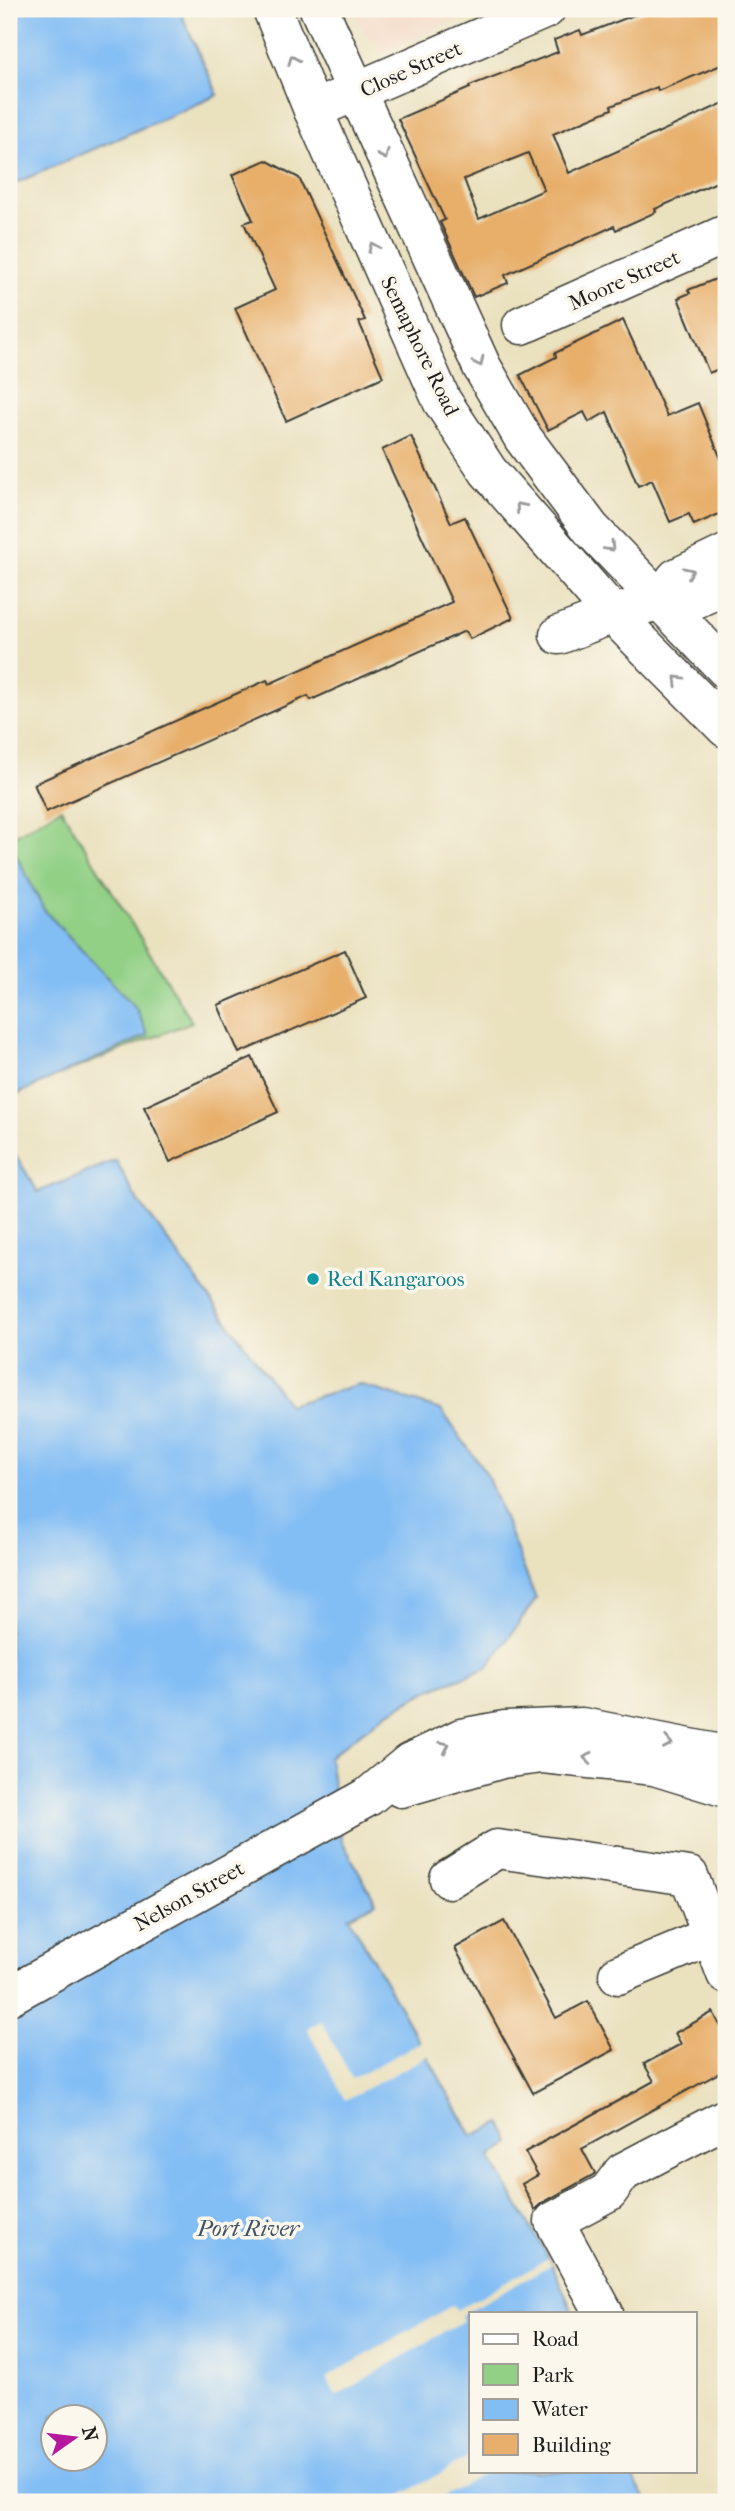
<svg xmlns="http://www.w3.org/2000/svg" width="735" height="2511" font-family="'IM FELL French Canon',serif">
<rect width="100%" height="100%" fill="#fbf7ec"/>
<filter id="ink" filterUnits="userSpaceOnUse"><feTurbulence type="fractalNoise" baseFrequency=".0143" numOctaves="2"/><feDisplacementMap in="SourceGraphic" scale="14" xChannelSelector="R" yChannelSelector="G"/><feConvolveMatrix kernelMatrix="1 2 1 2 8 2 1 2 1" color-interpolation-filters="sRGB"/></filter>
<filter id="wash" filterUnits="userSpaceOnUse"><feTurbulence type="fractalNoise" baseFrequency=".00686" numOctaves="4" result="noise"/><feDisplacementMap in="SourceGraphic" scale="28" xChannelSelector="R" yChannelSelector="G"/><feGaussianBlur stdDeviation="1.57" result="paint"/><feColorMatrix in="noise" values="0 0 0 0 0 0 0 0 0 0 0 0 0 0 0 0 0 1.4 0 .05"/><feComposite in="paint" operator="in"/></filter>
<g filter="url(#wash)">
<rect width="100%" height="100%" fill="#eae1bf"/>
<path fill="#f3d4bf" d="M354,9H478L384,52L365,34Z"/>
<path fill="#92d086" stroke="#577651" stroke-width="2" d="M61,808L192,1022L9,1095V839Z"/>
<g fill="#82bdf4" stroke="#4f6c88" stroke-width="2" fill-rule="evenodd">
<path d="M9,9H179L218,95L9,186Z"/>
<path d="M9,841L44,910L136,1008L148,1035L9,1098Z"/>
<path d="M9,1144L38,1192L116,1160L134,1195L289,1405L359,1384L441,1410L486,1473L536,1599L487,1668L429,1690L387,1713L329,1757L341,1839L376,1903L349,1917L472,2136L502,2123L510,2143L490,2157L552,2264L573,2313H471V2471H628L648,2502H9ZM52,2416H94V2458H52Z"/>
</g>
<g fill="#eae1bf">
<path d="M322,2021L352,2079L423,2041L430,2055L345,2100L307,2028Z"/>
<path d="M548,2258L552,2264L461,2315L463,2321L336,2396L326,2378L453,2305L457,2310Z"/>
<path d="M471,2456V2471H489L434,2502H395L393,2500Z"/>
</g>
<g id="blocks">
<g fill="#e7af6b" fill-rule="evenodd">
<path d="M650,9H726V63L658,91L657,87L611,106L612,109L553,134L569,173L726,102V178L655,209L656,212L616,230L614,226L505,275L508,283L474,297L440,222L445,220L398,119L470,88L469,86L558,52L554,40L580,30L582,35ZM528,153L544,190L479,219L464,179Z"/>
<path d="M266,160L299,178L365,320L359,322L383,377L286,421L235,308L275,290L244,223L253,220L232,175Z"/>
<path d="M726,275V366L709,373L678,298L690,293L688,290Z"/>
<path d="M623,320L667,416L698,403L726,471V511L694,525L689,514L670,522L652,480L638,486L607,412L589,422L584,412L548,430L520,375L556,357L555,353Z"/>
<path d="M411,436L451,523L465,517L513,618L470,639L465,631L311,700L308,696L46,812L34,784L267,680L269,684L452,602L382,450Z"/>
<path d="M345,950L366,998L239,1053L218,1005Z"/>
<path d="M252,1057L278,1112L170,1162L144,1107Z"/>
<path d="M504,1921L556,2018L588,2001L614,2050L533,2093L455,1948Z"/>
<path d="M713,2012L726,2036V2069L582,2149L595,2173L593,2175L544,2202L535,2210L522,2184L538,2175L525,2152L654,2081L644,2064L681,2044L675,2033Z"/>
</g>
</g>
</g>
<g filter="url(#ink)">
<use href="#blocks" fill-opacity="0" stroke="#3b3a34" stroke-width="2"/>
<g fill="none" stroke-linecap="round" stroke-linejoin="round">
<defs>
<g id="minor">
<path d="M313,110L546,9"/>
<path d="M522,325L726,234"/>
<path d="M661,600L676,578L726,554"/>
<path d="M559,635L613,614L661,600L687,603L726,585"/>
<path d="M449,1879L497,1849L689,1876L726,1974"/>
<path d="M618,1975L711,1936"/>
<path d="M604,2313L554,2221L608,2192L623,2172L726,2118"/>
</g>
<g id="major">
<path d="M272,9L313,110L442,401L488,471L613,614L726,728"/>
<path d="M319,9L482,367L523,438L591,529L726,669"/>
<path d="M401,1788L502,1759L543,1754L654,1766L726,1788"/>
<path d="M9,1996L368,1797L409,1763L461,1738L505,1730L582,1727L726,1755"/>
</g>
</defs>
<use href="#minor" stroke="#3b3a34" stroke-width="41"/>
<use href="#major" stroke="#3b3a34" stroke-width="41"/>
<use href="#minor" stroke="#fff" stroke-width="38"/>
<use href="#major" stroke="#fff" stroke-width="38"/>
</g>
<defs><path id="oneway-chevron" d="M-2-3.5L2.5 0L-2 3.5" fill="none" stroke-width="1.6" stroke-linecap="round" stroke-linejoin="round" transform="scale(1.75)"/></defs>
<g stroke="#999">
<use href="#oneway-chevron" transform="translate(293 60) rotate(-112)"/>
<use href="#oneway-chevron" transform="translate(384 155) rotate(65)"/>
<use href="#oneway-chevron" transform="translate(373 247) rotate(-114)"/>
<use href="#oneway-chevron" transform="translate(479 362) rotate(64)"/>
<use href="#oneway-chevron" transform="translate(520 507) rotate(-131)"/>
<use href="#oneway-chevron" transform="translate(610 547) rotate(46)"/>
<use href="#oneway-chevron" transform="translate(689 572) rotate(-25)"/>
<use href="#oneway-chevron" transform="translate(678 680) rotate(-135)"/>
<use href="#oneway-chevron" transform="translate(668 1743) rotate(11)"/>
<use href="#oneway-chevron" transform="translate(445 1746) rotate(-25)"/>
<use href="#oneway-chevron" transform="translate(588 1758) rotate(-174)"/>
</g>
</g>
<circle fill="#0f9aa8" stroke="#fbf7ec" stroke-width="2.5" cx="313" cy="1279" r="7"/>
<g text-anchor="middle" stroke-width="7" stroke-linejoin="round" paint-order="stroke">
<g font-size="21" fill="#1c1c1c" stroke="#fbf7ec">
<text transform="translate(411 69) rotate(-24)" y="7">Close Street</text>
<text transform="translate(624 280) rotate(-24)" y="7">Moore Street</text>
<text transform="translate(420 346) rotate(64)" y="7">Semaphore Road</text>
<text transform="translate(189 1896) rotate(-29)" y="7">Nelson Street</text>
</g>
<g font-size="21" fill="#0d838f" stroke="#fbf7ec" text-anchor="start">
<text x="327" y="1286">Red Kangaroos</text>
</g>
<g font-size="23" font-style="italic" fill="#405468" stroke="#fbf7ec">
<text x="248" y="2236">Port River</text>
</g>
</g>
<rect width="735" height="2511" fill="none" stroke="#fbf7ec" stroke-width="35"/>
<rect x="469" y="2312" width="228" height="161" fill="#fbf7ec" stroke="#a29f99" stroke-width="2"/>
<rect x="483" y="2334" width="35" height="10" fill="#ffffff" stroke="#a29f99" stroke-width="2"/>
<text x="532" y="2346" font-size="21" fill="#1c1c1c">Road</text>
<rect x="483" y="2364" width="35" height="21" fill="#92d086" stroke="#a29f99" stroke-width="2"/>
<text x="532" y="2382" font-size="21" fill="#1c1c1c">Park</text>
<rect x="483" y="2399" width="35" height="21" fill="#82bdf4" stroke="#a29f99" stroke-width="2"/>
<text x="532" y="2416" font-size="21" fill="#1c1c1c">Water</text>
<rect x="483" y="2434" width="35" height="21" fill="#e7af6b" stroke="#a29f99" stroke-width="2"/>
<text x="532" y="2452" font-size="21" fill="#1c1c1c">Building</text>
<g transform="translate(74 2438) rotate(76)"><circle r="33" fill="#fbf7ec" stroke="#a29f99" stroke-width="2"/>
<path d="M0-5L12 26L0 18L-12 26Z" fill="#b5179e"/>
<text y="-10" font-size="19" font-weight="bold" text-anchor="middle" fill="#1c1c1c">N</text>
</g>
</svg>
